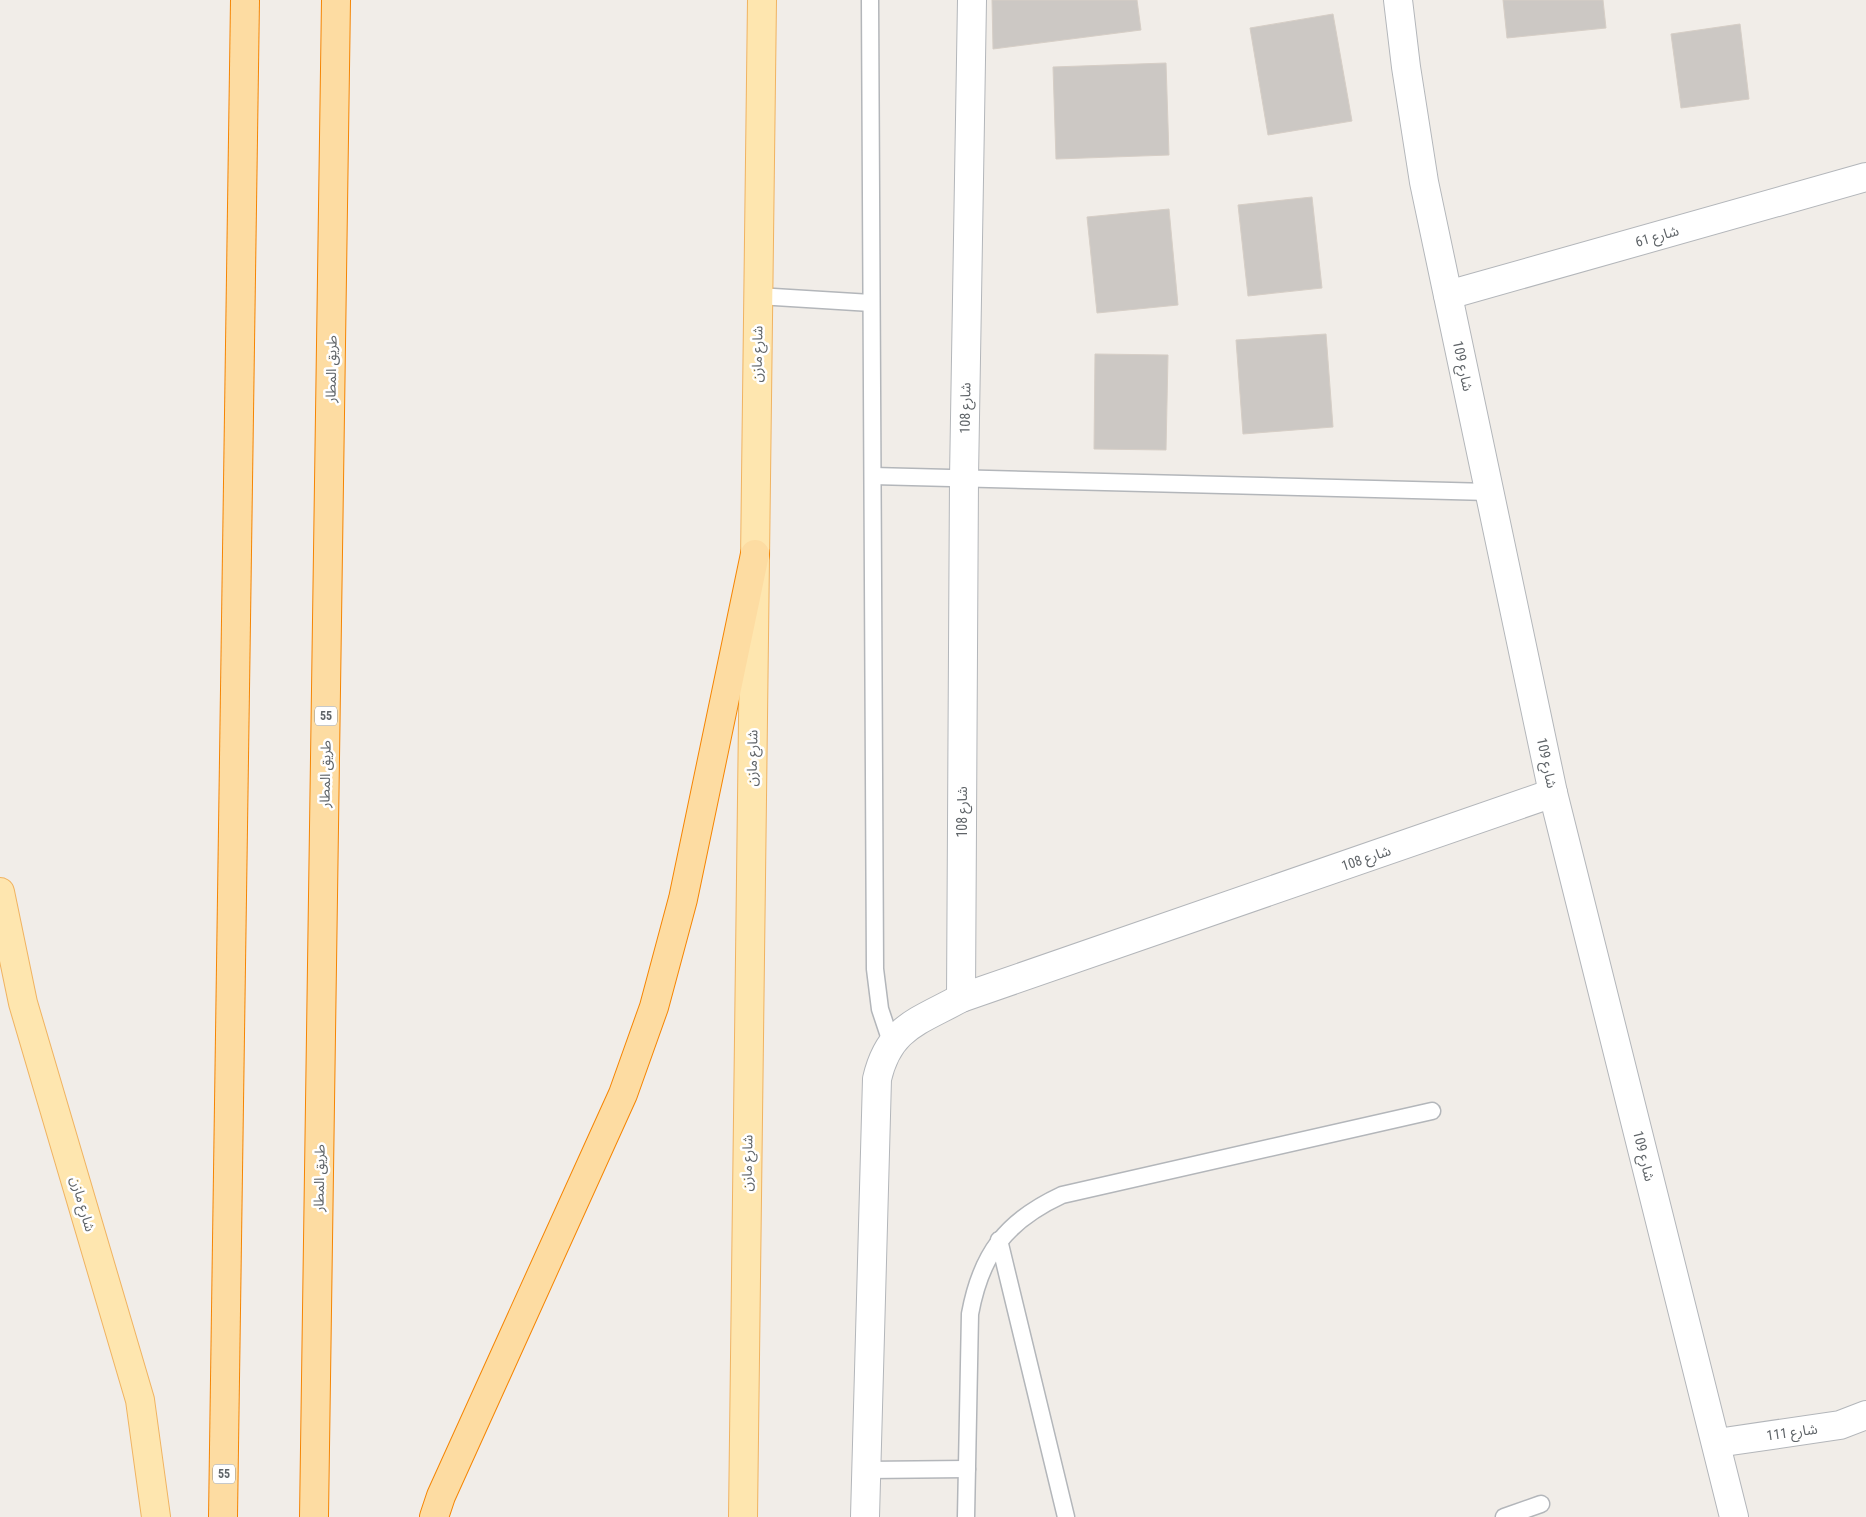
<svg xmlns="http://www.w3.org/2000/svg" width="1866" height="1517" font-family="'Roboto Condensed','Noto Sans Arabic',sans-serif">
<rect width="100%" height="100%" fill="#f1ede8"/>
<g fill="#ccc8c4" stroke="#d6cec6">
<path d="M992,0H1137L1141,30L993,49Z"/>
<path d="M1503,0H1603L1606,28L1507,38Z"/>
<path d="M1333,14L1352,121L1268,135L1250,28Z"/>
<path d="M1740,24L1749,99L1681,108L1671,34Z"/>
<path d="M1166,63L1169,155L1056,159L1053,67Z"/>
<path d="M1312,197L1322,288L1248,296L1238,205Z"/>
<path d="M1169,209L1178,305L1097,313L1087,217Z"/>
<path d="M1326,334L1333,427L1243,434L1236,340Z"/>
<path d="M1095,354L1168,355L1166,450L1094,449Z"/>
</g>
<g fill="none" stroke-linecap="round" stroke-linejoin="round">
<defs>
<g id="service">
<path d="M870,0L875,969L880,1009L891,1042"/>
<path d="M758,296L871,303"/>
<path d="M873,476L1489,492"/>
<path d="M999,1240L1066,1517"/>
<path d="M866,1470L967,1469"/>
<path d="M966,1517L970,1314C981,1254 1006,1221 1062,1195L1432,1111"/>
<path d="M1504,1517L1541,1504"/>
</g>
<g id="minor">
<path d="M1398,0L1406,67L1424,182L1553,793L1734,1517"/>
<path d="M1448,295L1866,177"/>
<path d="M961,998L964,478L972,0"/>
<path d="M1717,1443L1840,1425L1866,1415"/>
<path d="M865,1517L877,1079C889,1027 918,1022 961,998L1553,793"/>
</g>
<g id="primary">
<path d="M0,892L23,1003L140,1400L156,1517"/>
<path d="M743,1517L762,0"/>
</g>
<g id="trunk">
<path d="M223,1517L245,0"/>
<path d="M314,1517L336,0"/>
<path d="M434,1517L441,1496L623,1094L654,1007L683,899L755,554"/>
</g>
</defs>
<use href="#service" stroke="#b3b6ba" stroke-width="19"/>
<use href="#minor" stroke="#b3b6ba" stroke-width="30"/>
<use href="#primary" stroke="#f0b361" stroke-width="30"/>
<use href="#trunk" stroke="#f58503" stroke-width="30"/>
<use href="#service" stroke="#fff" stroke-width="16"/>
<use href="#minor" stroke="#fff" stroke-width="28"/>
<use href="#primary" stroke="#fee6af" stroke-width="28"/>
<use href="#trunk" stroke="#fddca2" stroke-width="28"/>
</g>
<g text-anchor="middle" stroke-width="5" stroke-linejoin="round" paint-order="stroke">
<g fill="#fff" stroke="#8f9295" stroke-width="1">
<rect x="315" y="706.5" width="22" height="19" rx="4"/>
<rect x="213" y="1464.5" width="22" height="19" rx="4"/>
</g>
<g font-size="12" font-weight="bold" fill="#5f6468">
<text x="326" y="720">55</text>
<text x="224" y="1478">55</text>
</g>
<g font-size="14" fill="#5f6468" stroke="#fff">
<text transform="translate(1657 236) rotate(-16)" y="5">شارع 61</text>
<text transform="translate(757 354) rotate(-89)" y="5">شارع مازن</text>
<text transform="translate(1463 366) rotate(78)" y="5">شارع 109</text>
<text transform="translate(331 369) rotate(-89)" y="5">طريق المطار</text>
<text transform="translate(965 408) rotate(-89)" y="5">شارع 108</text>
<text transform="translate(752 758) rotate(-89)" y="5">شارع مازن</text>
<text transform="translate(1547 763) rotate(78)" y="5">شارع 109</text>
<text transform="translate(325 774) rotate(-89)" y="5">طريق المطار</text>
<text transform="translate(962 812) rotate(-90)" y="5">شارع 108</text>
<text transform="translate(1366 858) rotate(-19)" y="5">شارع 108</text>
<text transform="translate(1644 1156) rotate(76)" y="5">شارع 109</text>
<text transform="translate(747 1163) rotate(-89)" y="5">شارع مازن</text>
<text transform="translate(319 1178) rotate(-89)" y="5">طريق المطار</text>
<text transform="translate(83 1204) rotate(74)" y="5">شارع مازن</text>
<text transform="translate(1792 1432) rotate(-8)" y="5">شارع 111</text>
</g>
</g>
</svg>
